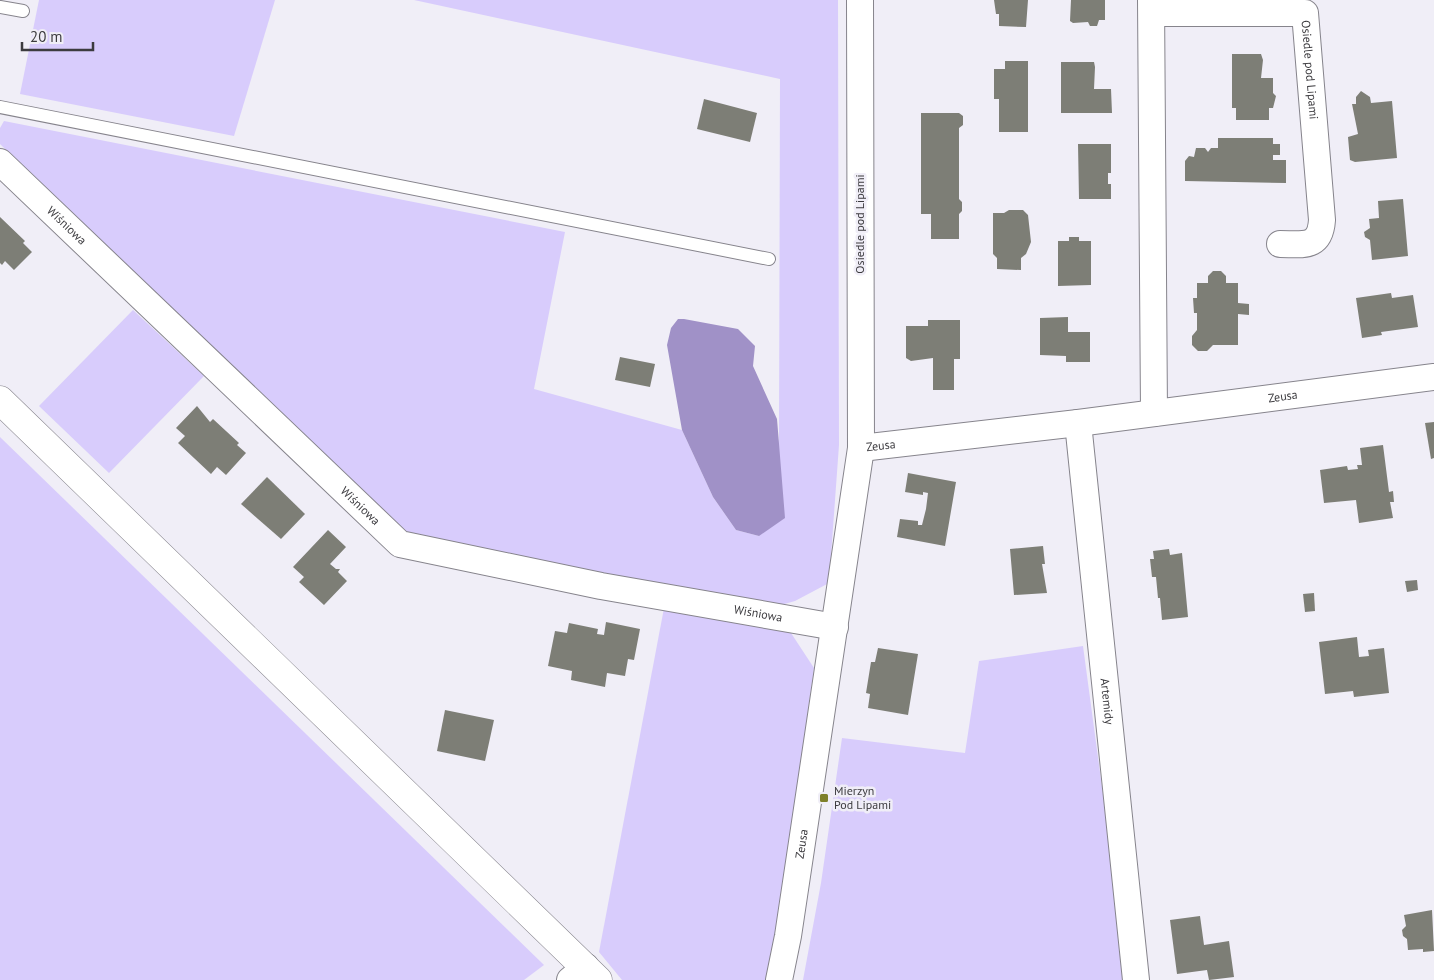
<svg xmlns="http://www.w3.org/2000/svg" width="1434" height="980" font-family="'PT Sans',sans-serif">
<rect width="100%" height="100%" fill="#f0eef7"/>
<g fill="#d8ccfc">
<path d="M39,0H275L234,136L20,94Z"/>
<path d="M414,0H838L839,445L829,583L795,601L759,611L403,537L0,144V128L4,121L565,232L534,389L682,430L713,497L736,530L759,536L779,439L780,79Z"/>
<path d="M133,310L204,376L109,473L39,406Z"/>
<path d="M0,437L544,965L524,980H0Z"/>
<path d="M664,608L791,633L814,668L773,956L765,980H622L599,952Z"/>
<path d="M1083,646L1128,980H803L821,883L842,738L965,753L979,661Z"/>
</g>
<path fill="#a091c7" d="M678,319H684L738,329L755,346L753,366L777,419L785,518L759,536L736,530L713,497L682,430L667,345L671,328Z"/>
<g fill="#7d7e76">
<path d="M994,0H1028L1026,27L999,26V14H996Z"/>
<path d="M1071,0H1105V20H1099L1097,26H1090L1088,22L1073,23L1070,21Z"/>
<path d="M1232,54H1261L1263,60L1261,78H1273V93L1276,96L1273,108H1269V120H1236V108H1232Z"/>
<path d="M1005,61H1028V132H999V99H994V69H1005Z"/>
<path d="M1061,62H1094L1095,67L1094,89H1111L1112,113H1061Z"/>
<path d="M1361,91L1370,97L1371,103L1392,101L1397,158L1355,162L1350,160L1348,137L1358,134L1352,104H1356V97Z"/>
<path d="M704,99L757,113L750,142L697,129Z"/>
<path d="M921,113H959L963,116V125L959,128V199L962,202V211L959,214V239H931V214H921Z"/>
<path d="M1218,138H1273V144H1280V155H1273V160H1286V183L1185,181V161L1189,156L1194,157L1196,148H1205L1208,152L1211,148H1218Z"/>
<path d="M1078,144H1111V173H1108V184H1111V199H1079Z"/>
<path d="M1403,199L1408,256L1372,260L1370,240L1365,237L1364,232L1370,228L1369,219L1379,218L1378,201Z"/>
<path d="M1009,210H1023L1028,215L1031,242L1026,254L1021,258V270L997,269V258L993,254V213H1004Z"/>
<path d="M0,217L25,241L23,243L32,252L14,270L5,261L2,265L0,263Z"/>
<path d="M1069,237H1079V241H1091V285L1058,286V241H1069Z"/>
<path d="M1213,271H1221L1226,276V283H1238V303L1249,304V315L1238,314V345H1213L1207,351H1198L1192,345V336L1197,330V313H1194L1193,298H1197V283H1208V276Z"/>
<path d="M1391,293L1392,298L1413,295L1418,327L1381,332L1382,335L1362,338L1356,298Z"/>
<path d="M1068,317V332H1090V362H1066V356L1040,355V318Z"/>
<path d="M928,320H960V359H954V390H933V358L911,361L906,358V326H928Z"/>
<path d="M620,357L655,364L650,387L615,380Z"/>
<path d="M197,406L210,422L213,419L239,443L237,445L246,453L226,475L217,467L211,474L178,443L185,436L176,428Z"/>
<path d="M1434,422V458L1431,459L1425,423Z"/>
<path d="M1383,445L1389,492L1393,491L1394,502H1390L1393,518L1359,523L1356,500L1324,503L1320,470L1347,466L1348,470L1358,469L1357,465H1362L1360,448Z"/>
<path d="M908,473L956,482L945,546L897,537L900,519L918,521V525H922L926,509L928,493L923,492V495L905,492Z"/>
<path d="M267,477L305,514L281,539L241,504Z"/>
<path d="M328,530L346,547L330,564L336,569H340L338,572L347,581L324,605L299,582L304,577L293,567Z"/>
<path d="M1043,546L1045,564H1042L1047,593L1014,595L1010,549Z"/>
<path d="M1169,549L1170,555L1182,553L1188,617L1162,620L1160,598H1158L1156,577H1152L1150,559H1154L1153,551Z"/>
<path d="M1417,580L1418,590L1407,592L1405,581Z"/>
<path d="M1314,593L1315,611L1305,612L1303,594Z"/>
<path d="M606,622L640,629L634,660L628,659L625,676L607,673L605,687L571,680L572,671L548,666L555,631L567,633L569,623L598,629L597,634L604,635Z"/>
<path d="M1357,637L1359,657L1369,656L1368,650L1384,648L1389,693L1354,697L1353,691L1325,694L1319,642Z"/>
<path d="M878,648L918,654L908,715L868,708L870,694L866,693L871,662H875Z"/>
<path d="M445,710L494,720L485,761L437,751Z"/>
<path d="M1432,910L1434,951L1423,952V949L1408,950L1407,939L1403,936L1402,930L1406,926L1404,915Z"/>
<path d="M1200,916L1204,945L1229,941L1234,977L1209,980L1207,970L1177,974L1170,920Z"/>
</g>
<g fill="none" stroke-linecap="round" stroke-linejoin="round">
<defs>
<g id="lane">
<path d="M0,7L23,11"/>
<path d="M0,107L769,259"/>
</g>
<g id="street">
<path d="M1151,0L1154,413"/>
<path id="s1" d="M1152,13H1305L1322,220C1320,249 1303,244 1280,244"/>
<path id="s2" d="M0,162L400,544L601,586L835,627"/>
<path id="s3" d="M1078,423L1136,980"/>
<path id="s4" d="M861,448L1078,423L1434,377"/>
<path d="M570,980L586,967"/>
<path id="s5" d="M779,980L788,936L861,448L860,0"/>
</g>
<path id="secondary" d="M0,400L598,980"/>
</defs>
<use href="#lane" stroke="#86848c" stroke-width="14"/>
<use href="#street" stroke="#86848c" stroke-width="28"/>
<use href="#secondary" stroke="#86848c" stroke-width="29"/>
<use href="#lane" stroke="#fff" stroke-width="12"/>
<use href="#street" stroke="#fff" stroke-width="26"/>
<use href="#secondary" stroke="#fff" stroke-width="28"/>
</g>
<rect fill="#7e802a" stroke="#f0eef7" stroke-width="2" x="819" y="793" width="10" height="10" rx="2.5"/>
<g text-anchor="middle" stroke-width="5" stroke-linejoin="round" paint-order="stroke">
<g font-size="12" fill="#3c3b3f" stroke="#f0eef7">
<text dy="4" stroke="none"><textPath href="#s1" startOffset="210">Osiedle pod Lipami</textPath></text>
<text transform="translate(860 224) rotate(-90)" y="4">Osiedle pod Lipami</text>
<text dy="4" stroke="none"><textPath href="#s2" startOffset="92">Wiśniowa</textPath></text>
<text dy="4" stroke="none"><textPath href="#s4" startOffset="425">Zeusa</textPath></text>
<text dy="4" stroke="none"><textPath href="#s4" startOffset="20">Zeusa</textPath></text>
<text dy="4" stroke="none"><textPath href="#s2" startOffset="498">Wiśniowa</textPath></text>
<text dy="4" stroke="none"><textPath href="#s2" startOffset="918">Wiśniowa</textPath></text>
<text dy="4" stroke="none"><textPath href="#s3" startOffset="280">Artemidy</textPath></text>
<text dy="4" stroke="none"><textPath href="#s5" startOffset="138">Zeusa</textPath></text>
</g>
<g font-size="12" fill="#3c3b3f" stroke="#f0eef7" text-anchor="start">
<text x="834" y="795">Mierzyn<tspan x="834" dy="14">Pod Lipami</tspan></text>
</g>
</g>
<path d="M22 42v8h71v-8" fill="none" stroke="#3c3b3f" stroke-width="2.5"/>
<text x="30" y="42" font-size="15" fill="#3c3b3f" stroke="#f0eef7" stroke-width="4" paint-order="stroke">20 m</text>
</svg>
